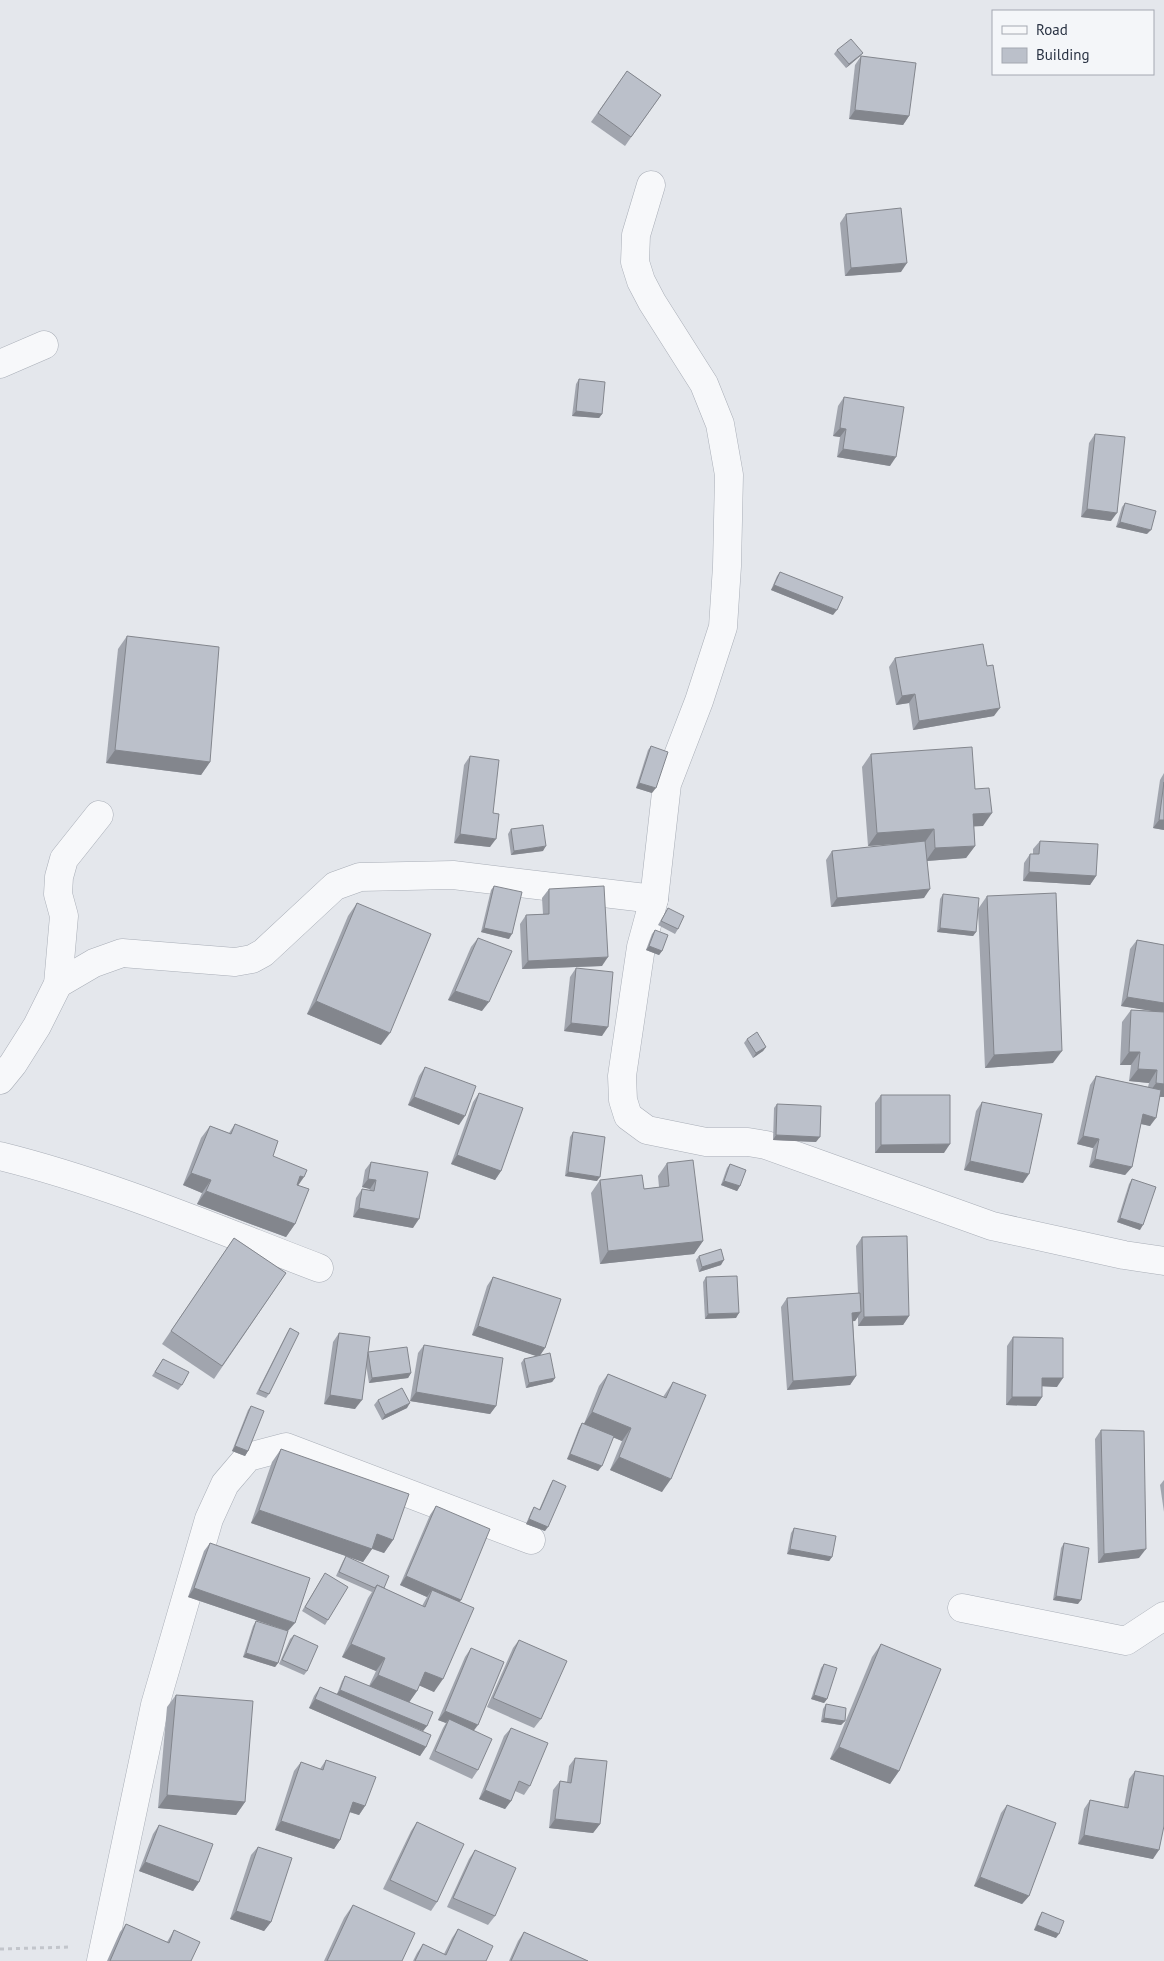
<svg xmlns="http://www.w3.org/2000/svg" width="1164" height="1961" font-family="'PT Sans',sans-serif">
<rect width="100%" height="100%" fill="#e4e7ec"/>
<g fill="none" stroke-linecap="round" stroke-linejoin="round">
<defs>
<g id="minor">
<path d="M651,185L636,235L635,262L641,281L652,302L704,384L720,424L729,475L727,566L723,627L699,701L667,784L654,899L641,947L622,1076L623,1100L628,1116L647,1130L706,1142H748L766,1145L992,1226L1124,1255L1164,1261"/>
<path d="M0,364L44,345"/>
<path d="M58,984L94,963L122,953L235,962L252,959L263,953L335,886L360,877L453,875L654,899"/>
<path d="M0,1080L13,1064L37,1026L58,984L64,916L58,894L59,877L64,859L99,815"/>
<path d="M0,1156C109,1183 214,1228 319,1268"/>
<path d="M962,1608L1126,1641L1164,1616"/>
<path d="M101,1961L155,1705L209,1519L225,1484L248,1457L286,1447L531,1540"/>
</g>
</defs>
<use href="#minor" stroke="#a9aeb7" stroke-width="29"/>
<path stroke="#c2c5cb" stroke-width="3" stroke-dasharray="4 4" stroke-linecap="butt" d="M0,1949L71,1947"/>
<use href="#minor" stroke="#f7f8fa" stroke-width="28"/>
</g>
<g fill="#a1a5ae">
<path d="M837,50L863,53L859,57L846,68L834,54Z"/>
<path d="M861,56L909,116L903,125L849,119L855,65Z"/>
<path d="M627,71L661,95L625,146L591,122Z"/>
<path d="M846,214L901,272L845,276L840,223Z"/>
<path d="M579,379L602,414L599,418L572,416L576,384Z"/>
<path d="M844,397L890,466L837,457L840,437L833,436L838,406Z"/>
<path d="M1095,434L1111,521L1081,517L1089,443Z"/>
<path d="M1125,503L1147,534L1116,527L1122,507Z"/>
<path d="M780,572L833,615L771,590L777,576Z"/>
<path d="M127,636L210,762L201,775L106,763L118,649Z"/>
<path d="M895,658L994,716L913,730L909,703L896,705L889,667Z"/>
<path d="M651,746L652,793L636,788L648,750Z"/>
<path d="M871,754L975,789L983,826H974L975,846L966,858L927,861L924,898L831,907L826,860L832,851L917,842L868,846L862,767Z"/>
<path d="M470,756L493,813L490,847L454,843L464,765Z"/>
<path d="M1164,773V830L1153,828L1160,780Z"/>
<path d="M511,829L543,851L511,855L508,834Z"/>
<path d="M1040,841L1096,876L1090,885L1023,881L1024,863L1030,854H1033V849Z"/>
<path d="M494,886L509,939L481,932L491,890Z"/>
<path d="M549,889L602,966L522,969L520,924L526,915L543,914L542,898Z"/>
<path d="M943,894L978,909L987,896L1053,1063L985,1068L978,910L976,932L973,936L937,932L940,899Z"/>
<path d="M357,903L381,1045L307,1014L348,916Z"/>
<path d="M668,908L678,929L675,934L658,925Z"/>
<path d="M655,930L662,951L659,955L646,950L652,934Z"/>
<path d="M478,938L482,1011L448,1000L471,947Z"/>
<path d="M1137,940L1164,945V1097H1160L1150,1126L1141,1124L1132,1167L1125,1175L1089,1167L1093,1148L1077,1144L1090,1085L1096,1076L1148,1087L1149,1083L1129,1081L1131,1065H1120L1122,1022L1131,1010L1155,1011L1121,1006L1130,949Z"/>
<path d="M576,968L602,1036L564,1031L570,977Z"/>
<path d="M747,1039L766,1047L763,1051L753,1058L744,1043Z"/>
<path d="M425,1067L459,1125L408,1105L419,1076Z"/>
<path d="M479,1093L501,1171L495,1180L451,1164L473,1102Z"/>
<path d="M881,1095L944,1153H875V1103Z"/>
<path d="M982,1102L1023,1183L964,1170L976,1111Z"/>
<path d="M777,1104L816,1142L773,1140L774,1108Z"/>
<path d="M235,1124L273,1156L298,1185L295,1224L286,1237L197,1204L202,1193L183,1185L201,1138L210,1126L229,1133Z"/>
<path d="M573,1132L597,1181L565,1176L570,1137Z"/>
<path d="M371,1162L413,1228L353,1217L356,1198L362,1189L369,1190L370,1189L362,1187L365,1170Z"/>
<path d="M667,1163L703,1241L694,1254L600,1264L591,1193L600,1180L644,1189L659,1187L658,1176Z"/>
<path d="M730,1164L740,1186L737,1191L721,1185L727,1168Z"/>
<path d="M1132,1179L1140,1230L1117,1222L1129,1184Z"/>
<path d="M862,1237L909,1316L903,1325L858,1326V1317L855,1321H853L856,1376L850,1385L787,1390L781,1307L787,1298L858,1293L856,1246Z"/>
<path d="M234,1238L286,1273L214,1379L162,1344Z"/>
<path d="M699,1256L721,1265L699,1272L696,1260Z"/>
<path d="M493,1277L545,1348L540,1355L555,1378L552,1382L526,1388L521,1363L524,1359L537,1356L472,1335L487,1286Z"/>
<path d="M706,1277L736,1318L705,1319L703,1282Z"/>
<path d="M290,1328L269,1394L266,1398L256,1394L287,1333Z"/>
<path d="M339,1333L368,1353L411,1373L408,1378L369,1383L366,1365L355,1409L324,1404L333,1342Z"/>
<path d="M1013,1337L1057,1387L1042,1386V1397L1036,1406L1006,1405L1007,1346Z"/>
<path d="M424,1345L496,1406L490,1414L410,1401L418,1353Z"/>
<path d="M163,1359L182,1385L178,1390L152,1376Z"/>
<path d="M608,1374L663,1397L673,1382L662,1492L610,1470L622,1441L613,1437L598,1471L567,1459L579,1428L582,1423L584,1424L599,1386Z"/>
<path d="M378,1400L407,1408L382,1420L374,1405Z"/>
<path d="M251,1406L248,1451L245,1456L232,1451L248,1410Z"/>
<path d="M1101,1430L1139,1558L1098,1563L1095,1439Z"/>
<path d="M281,1449L393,1540L384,1553L372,1549L363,1562L251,1523L272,1462Z"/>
<path d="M553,1480L545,1531L526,1524L531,1512L534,1507L539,1510L550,1485Z"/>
<path d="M1164,1480V1512L1160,1485Z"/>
<path d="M436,1506L461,1600L459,1602L434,1692L419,1685L417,1691L409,1702L427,1726L423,1731L349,1700L426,1747L420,1756L309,1708L314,1696L320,1687L337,1694L342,1681L345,1676L369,1686L376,1671L342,1657L368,1598L372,1592L336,1576L343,1561L346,1556L384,1588L422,1606L427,1597L400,1585L430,1515Z"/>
<path d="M794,1528L832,1557L829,1561L787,1554L791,1533Z"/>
<path d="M210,1543L288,1631L188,1597L204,1551Z"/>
<path d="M1064,1543L1078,1604L1053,1600L1061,1548Z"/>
<path d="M322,1578L328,1620L325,1625L302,1611Z"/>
<path d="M256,1621L278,1663L275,1667L243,1657L253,1626Z"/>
<path d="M294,1635L307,1671L304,1675L279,1664L290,1639Z"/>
<path d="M519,1640L541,1719L534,1728L487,1707L513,1648Z"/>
<path d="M881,1644L899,1771L890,1784L830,1759L872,1657Z"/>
<path d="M471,1648L474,1731L478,1770L472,1779L429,1759L443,1728L446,1723L438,1720L465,1657Z"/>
<path d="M824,1664L827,1699L824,1703L811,1699L821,1668Z"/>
<path d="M176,1695L245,1802L236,1815L158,1808L167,1707Z"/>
<path d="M826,1704L845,1721L841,1725L821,1722L823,1709Z"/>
<path d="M511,1728L530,1786L524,1795L515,1791L511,1801L505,1809L479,1799L504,1736Z"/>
<path d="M575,1758L600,1824L593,1833L549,1828L553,1790L560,1781L567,1782L569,1766Z"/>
<path d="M326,1760L365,1806L359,1815L349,1812L340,1840L334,1849L275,1830L294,1771L301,1762L320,1769Z"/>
<path d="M1135,1771L1153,1859L1078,1844L1084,1809L1090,1800L1124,1807L1129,1779Z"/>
<path d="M1007,1805L1029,1896L1022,1904L974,1886L1001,1813Z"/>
<path d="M417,1822L437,1902L431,1911L383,1889L411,1831Z"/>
<path d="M159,1825L199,1882L193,1891L139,1871L153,1834Z"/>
<path d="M258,1847L271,1922L264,1931L230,1919L251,1855Z"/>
<path d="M475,1850L495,1916L488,1925L447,1907L469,1859Z"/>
<path d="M353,1905L402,1961H324L344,1918Z"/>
<path d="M1042,1912L1056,1938L1034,1930L1039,1917Z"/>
<path d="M126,1924L167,1942L174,1930L191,1961H107L120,1932Z"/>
<path d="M458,1929L486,1961H413L417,1953L423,1944L444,1954L452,1938Z"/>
<path d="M524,1932L588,1961H509L518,1941Z"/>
</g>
<g fill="#83868d">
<path d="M863,53L859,57L846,68L849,64Z"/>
<path d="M855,110L909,116L903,125L849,119Z"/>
<path d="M907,263L901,272L845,276L851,268Z"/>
<path d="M576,411L602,414L599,418L572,416Z"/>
<path d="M840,428L846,429L840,437L833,436Z"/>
<path d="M843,449L896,457L890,466L837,457Z"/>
<path d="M1087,509L1117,513L1111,521L1081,517Z"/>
<path d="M1120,522L1151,530L1147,534L1116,527Z"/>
<path d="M774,585L837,610L833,615L771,590Z"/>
<path d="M915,694L909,703L896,705L902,696Z"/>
<path d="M1000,708L994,716L913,730L919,721Z"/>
<path d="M115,750L210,762L201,775L106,763Z"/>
<path d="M639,783L656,788L652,793L636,788Z"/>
<path d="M992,813L983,826L964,827L973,814Z"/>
<path d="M1159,820H1164V830L1153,828Z"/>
<path d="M934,829L925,842L868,846L877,833Z"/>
<path d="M460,834L496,839L490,847L454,843Z"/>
<path d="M546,846L543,851L511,855L514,851Z"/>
<path d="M975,846L966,858L926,861L935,848Z"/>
<path d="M1029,872L1096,876L1090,885L1023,881Z"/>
<path d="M930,889L924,898L831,907L837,898Z"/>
<path d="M484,928L512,934L509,939L481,932Z"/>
<path d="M940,928L976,932L973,936L937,932Z"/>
<path d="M649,946L662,951L659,955L646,950Z"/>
<path d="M608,957L602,966L522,969L528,961Z"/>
<path d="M455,991L489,1002L482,1011L448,1000Z"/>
<path d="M1127,997L1164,1003V1013L1121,1006Z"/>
<path d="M316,1001L390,1033L381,1045L307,1014Z"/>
<path d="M571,1023L608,1027L602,1036L564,1031Z"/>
<path d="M766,1047L763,1051L753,1058L756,1053Z"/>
<path d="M1062,1051L1053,1063L985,1068L994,1055Z"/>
<path d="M1129,1052H1140L1131,1065H1120Z"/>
<path d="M1138,1069L1157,1070L1149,1083L1129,1081Z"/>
<path d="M1156,1083L1164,1084V1097L1147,1096Z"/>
<path d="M414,1097L465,1116L459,1125L408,1105Z"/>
<path d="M1143,1114L1156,1118L1150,1126L1137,1123Z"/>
<path d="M776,1135L820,1137L816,1142L773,1140Z"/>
<path d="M1083,1136L1099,1139L1093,1148L1077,1144Z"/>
<path d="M950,1144L944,1153H875L881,1145Z"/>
<path d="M457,1155L501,1171L495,1180L451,1164Z"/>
<path d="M1095,1159L1132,1167L1125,1175L1089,1167Z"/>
<path d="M970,1161L1029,1174L1023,1183L964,1170Z"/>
<path d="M568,1172L600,1177L597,1181L565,1176Z"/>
<path d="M191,1173L211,1180L202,1193L183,1185Z"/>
<path d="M300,1176L304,1177L295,1190Z"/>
<path d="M368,1179L376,1180L370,1189L362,1187Z"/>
<path d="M724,1181L740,1186L737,1191L721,1185Z"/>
<path d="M206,1191L295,1224L286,1237L197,1204Z"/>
<path d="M359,1208L419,1219L413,1228L353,1217Z"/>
<path d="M1120,1218L1143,1225L1140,1230L1117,1222Z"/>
<path d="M703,1241L694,1254L600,1264L608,1251Z"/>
<path d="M724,1260L721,1265L699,1272L702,1267Z"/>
<path d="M861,1312L855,1321L846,1322L852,1313Z"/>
<path d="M739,1313L736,1318L705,1319L708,1314Z"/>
<path d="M909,1316L903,1325L858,1326L864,1317Z"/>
<path d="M478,1326L545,1348L539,1357L472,1335Z"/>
<path d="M411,1373L408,1378L369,1383L372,1378Z"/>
<path d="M856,1376L850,1385L787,1390L793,1381Z"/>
<path d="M555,1378L552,1382L526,1388L529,1383Z"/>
<path d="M1042,1378H1063L1057,1387L1036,1386Z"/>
<path d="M416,1392L496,1406L490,1414L410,1401Z"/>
<path d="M330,1395L362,1400L355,1409L324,1404Z"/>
<path d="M1012,1397H1042L1036,1406L1006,1405Z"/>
<path d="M410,1403L407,1408L382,1420L385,1415Z"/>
<path d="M592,1412L631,1428L622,1441L583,1425Z"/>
<path d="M235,1446L248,1451L245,1456L232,1451Z"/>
<path d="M570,1454L602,1466L598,1471L567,1459Z"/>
<path d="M619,1457L671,1479L662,1492L610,1470Z"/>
<path d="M259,1510L372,1549L363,1562L251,1523Z"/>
<path d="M529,1519L548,1527L545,1531L526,1524Z"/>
<path d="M377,1534L393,1540L384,1553L368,1547Z"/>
<path d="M790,1549L832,1557L829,1561L787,1554Z"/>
<path d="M1146,1549L1139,1558L1098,1563L1104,1554Z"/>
<path d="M406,1576L461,1600L454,1608L432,1590L427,1597L400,1585Z"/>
<path d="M194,1588L295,1623L288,1631L188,1597Z"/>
<path d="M1056,1596L1081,1600L1078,1604L1053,1600Z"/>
<path d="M351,1644L385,1658L376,1671L342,1657Z"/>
<path d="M246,1653L278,1663L275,1667L243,1657Z"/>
<path d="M425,1672L443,1679L434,1692L416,1684Z"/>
<path d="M378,1675L417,1691L408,1704L369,1687Z"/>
<path d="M340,1690L427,1726L423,1731L336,1695Z"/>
<path d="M814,1695L827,1699L824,1703L811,1699Z"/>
<path d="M315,1699L426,1747L420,1756L309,1708Z"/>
<path d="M445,1711L478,1725L472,1733L449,1719L446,1723L438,1720Z"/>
<path d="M824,1718L845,1721L841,1725L821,1722Z"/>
<path d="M839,1747L899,1771L890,1784L830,1759Z"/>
<path d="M485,1790L511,1801L505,1809L479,1799Z"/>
<path d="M167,1795L245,1802L236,1815L158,1808Z"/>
<path d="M353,1802L365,1806L359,1815L347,1811Z"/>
<path d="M555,1819L600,1824L593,1833L549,1828Z"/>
<path d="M281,1821L340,1840L334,1849L275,1830Z"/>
<path d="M1084,1835L1159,1850L1153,1859L1078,1844Z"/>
<path d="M145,1862L199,1882L193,1891L139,1871Z"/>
<path d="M980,1877L1029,1896L1022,1904L974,1886Z"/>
<path d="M236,1911L271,1922L264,1931L230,1919Z"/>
<path d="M1037,1925L1059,1934L1056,1938L1034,1930Z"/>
</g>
<g fill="#bbc0ca" stroke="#83868d">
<path d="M851,39L863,53L849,64L837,50Z"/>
<path d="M861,56L916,63L909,116L855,110Z"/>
<path d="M627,71L661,95L631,137L598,113Z"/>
<path d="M901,208L907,263L851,268L846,214Z"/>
<path d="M579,379L605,382L602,414L576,411Z"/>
<path d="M844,397L904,407L896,457L843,449L846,429L840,428Z"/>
<path d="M1095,434L1125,437L1117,513L1087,509Z"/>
<path d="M1125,503L1156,511L1151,530L1120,522Z"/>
<path d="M780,572L843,597L837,610L774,585Z"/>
<path d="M127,636L219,647L210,762L115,750Z"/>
<path d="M983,644L987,666L993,665L1000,708L919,721L915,694L902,696L895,658Z"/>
<path d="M651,746L668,752L656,788L639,783Z"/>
<path d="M972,747L975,789L989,788L992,813L973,814L975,846L935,848L934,829L877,833L871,754Z"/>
<path d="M470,756L499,760L493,813L499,814L496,839L460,834Z"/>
<path d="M1164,782V820H1159Z"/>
<path d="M543,825L546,846L514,851L511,829Z"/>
<path d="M925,841L930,889L837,898L832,851Z"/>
<path d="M1040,841L1098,844L1096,876L1029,872L1030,854H1039Z"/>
<path d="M494,886L522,892L512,934L484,928Z"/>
<path d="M604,886L608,957L528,961L526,915L549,914V889Z"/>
<path d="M1056,893L1062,1051L994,1055L987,896Z"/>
<path d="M943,894L979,898L976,932L940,928Z"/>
<path d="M357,903L431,934L390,1033L316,1001Z"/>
<path d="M668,908L684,916L678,929L661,921Z"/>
<path d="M655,930L668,935L662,951L649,946Z"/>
<path d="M478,938L512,951L489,1002L455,991Z"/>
<path d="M1137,940L1164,945V1003L1127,997Z"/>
<path d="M576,968L613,972L608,1027L571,1023Z"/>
<path d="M1131,1010L1164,1012V1084L1156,1083L1157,1070L1138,1069L1140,1052H1129Z"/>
<path d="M757,1032L766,1047L756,1053L747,1039Z"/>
<path d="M425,1067L476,1086L465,1116L414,1097Z"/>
<path d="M1096,1076L1161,1090L1156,1118L1143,1114L1132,1167L1095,1159L1099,1139L1083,1136Z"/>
<path d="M479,1093L523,1108L501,1171L457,1155Z"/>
<path d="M881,1095H950V1144L881,1145Z"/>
<path d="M982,1102L1042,1114L1029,1174L970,1161Z"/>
<path d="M777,1104L821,1106L820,1137L776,1135Z"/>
<path d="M235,1124L278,1141L273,1156L307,1170L304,1177L300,1176L297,1185L309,1189L295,1224L206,1191L211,1180L191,1173L210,1126L231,1134Z"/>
<path d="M573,1132L605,1137L600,1177L568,1172Z"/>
<path d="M693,1160L703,1241L608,1251L600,1180L642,1175L644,1189L669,1186L667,1163Z"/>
<path d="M371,1162L428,1172L419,1219L359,1208L362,1189L374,1191L376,1180L368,1179Z"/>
<path d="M730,1164L746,1170L740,1186L724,1181Z"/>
<path d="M1132,1179L1156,1187L1143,1225L1120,1218Z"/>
<path d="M907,1236L909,1316L864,1317L862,1237Z"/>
<path d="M234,1238L286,1273L222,1366L171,1331Z"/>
<path d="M721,1249L724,1260L702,1267L699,1256Z"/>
<path d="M737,1276L739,1313L708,1314L706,1277Z"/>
<path d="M493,1277L561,1299L545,1348L478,1326Z"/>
<path d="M860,1293L861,1312L852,1313L856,1376L793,1381L787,1298Z"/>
<path d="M290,1328L299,1333L269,1394L259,1390Z"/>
<path d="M339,1333L370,1337L362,1400L330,1395Z"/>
<path d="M1013,1337L1063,1338V1378H1042V1397H1012Z"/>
<path d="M424,1345L503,1358L496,1406L416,1392Z"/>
<path d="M407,1347L411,1373L372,1378L368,1352Z"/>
<path d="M550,1353L555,1378L529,1383L524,1359Z"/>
<path d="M163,1359L189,1372L182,1385L155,1372Z"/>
<path d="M608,1374L666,1398L673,1382L706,1395L671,1479L619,1457L631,1428L592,1412Z"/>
<path d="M402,1388L410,1403L385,1415L378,1400Z"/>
<path d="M251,1406L264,1411L248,1451L235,1446Z"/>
<path d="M582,1423L614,1436L602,1466L570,1454Z"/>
<path d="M1101,1430L1144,1431L1146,1549L1104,1554Z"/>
<path d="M281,1449L409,1494L393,1540L377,1534L372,1549L259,1510Z"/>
<path d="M553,1480L566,1486L548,1527L529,1519L534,1507L540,1510Z"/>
<path d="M436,1506L490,1529L461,1600L406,1576Z"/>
<path d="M794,1528L836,1536L832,1557L790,1549Z"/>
<path d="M210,1543L310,1578L295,1623L194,1588Z"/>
<path d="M1064,1543L1089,1548L1081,1600L1056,1596Z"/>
<path d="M346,1556L389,1576L384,1588L377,1585L375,1588L339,1572Z"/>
<path d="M325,1573L348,1587L328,1620L305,1607Z"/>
<path d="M377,1585L425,1607L432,1590L474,1608L443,1679L425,1672L417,1691L378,1675L385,1658L351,1644Z"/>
<path d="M256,1621L288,1631L278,1663L246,1653Z"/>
<path d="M294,1635L318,1646L307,1671L282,1660Z"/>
<path d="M519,1640L567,1661L541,1719L493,1698Z"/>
<path d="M881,1644L941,1669L899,1771L839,1747Z"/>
<path d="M471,1648L504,1662L478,1725L445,1711Z"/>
<path d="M824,1664L837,1668L827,1699L814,1695Z"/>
<path d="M345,1676L433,1712L427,1726L340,1690Z"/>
<path d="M320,1687L431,1735L426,1747L315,1699Z"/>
<path d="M176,1695L253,1701L245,1802L167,1795Z"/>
<path d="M826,1704L846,1708L845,1721L824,1718Z"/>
<path d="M449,1719L492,1739L478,1770L435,1751Z"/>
<path d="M511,1728L548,1743L530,1786L519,1781L511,1801L485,1790Z"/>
<path d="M575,1758L607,1761L600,1824L555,1819L560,1781L571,1783Z"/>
<path d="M326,1760L376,1777L365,1806L353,1802L340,1840L281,1821L301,1762L323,1770Z"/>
<path d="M1135,1771L1164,1776V1826L1159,1850L1084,1835L1090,1800L1128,1808Z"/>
<path d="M1007,1805L1056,1823L1029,1896L980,1877Z"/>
<path d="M417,1822L464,1844L437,1902L390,1880Z"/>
<path d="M159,1825L213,1844L199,1882L145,1862Z"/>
<path d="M258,1847L292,1858L271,1922L236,1911Z"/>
<path d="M475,1850L516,1868L495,1916L453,1898Z"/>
<path d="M353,1905L415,1933L402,1961H327Z"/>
<path d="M1042,1912L1064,1921L1059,1934L1037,1925Z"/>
<path d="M126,1924L169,1943L174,1930L200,1942L191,1961H110Z"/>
<path d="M458,1929L493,1946L486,1961H415L423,1944L446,1955Z"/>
<path d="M524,1932L588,1961H511Z"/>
</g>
<rect x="992" y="10" width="162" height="65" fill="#f4f6f9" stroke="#a4a8b1"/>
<rect x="1002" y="26" width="25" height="8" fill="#f7f8fa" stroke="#a4a8b1"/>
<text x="1036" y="35" font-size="15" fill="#2b3445">Road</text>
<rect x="1002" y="48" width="25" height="15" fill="#bbc0ca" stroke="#a4a8b1"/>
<text x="1036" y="60" font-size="15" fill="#2b3445">Building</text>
</svg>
